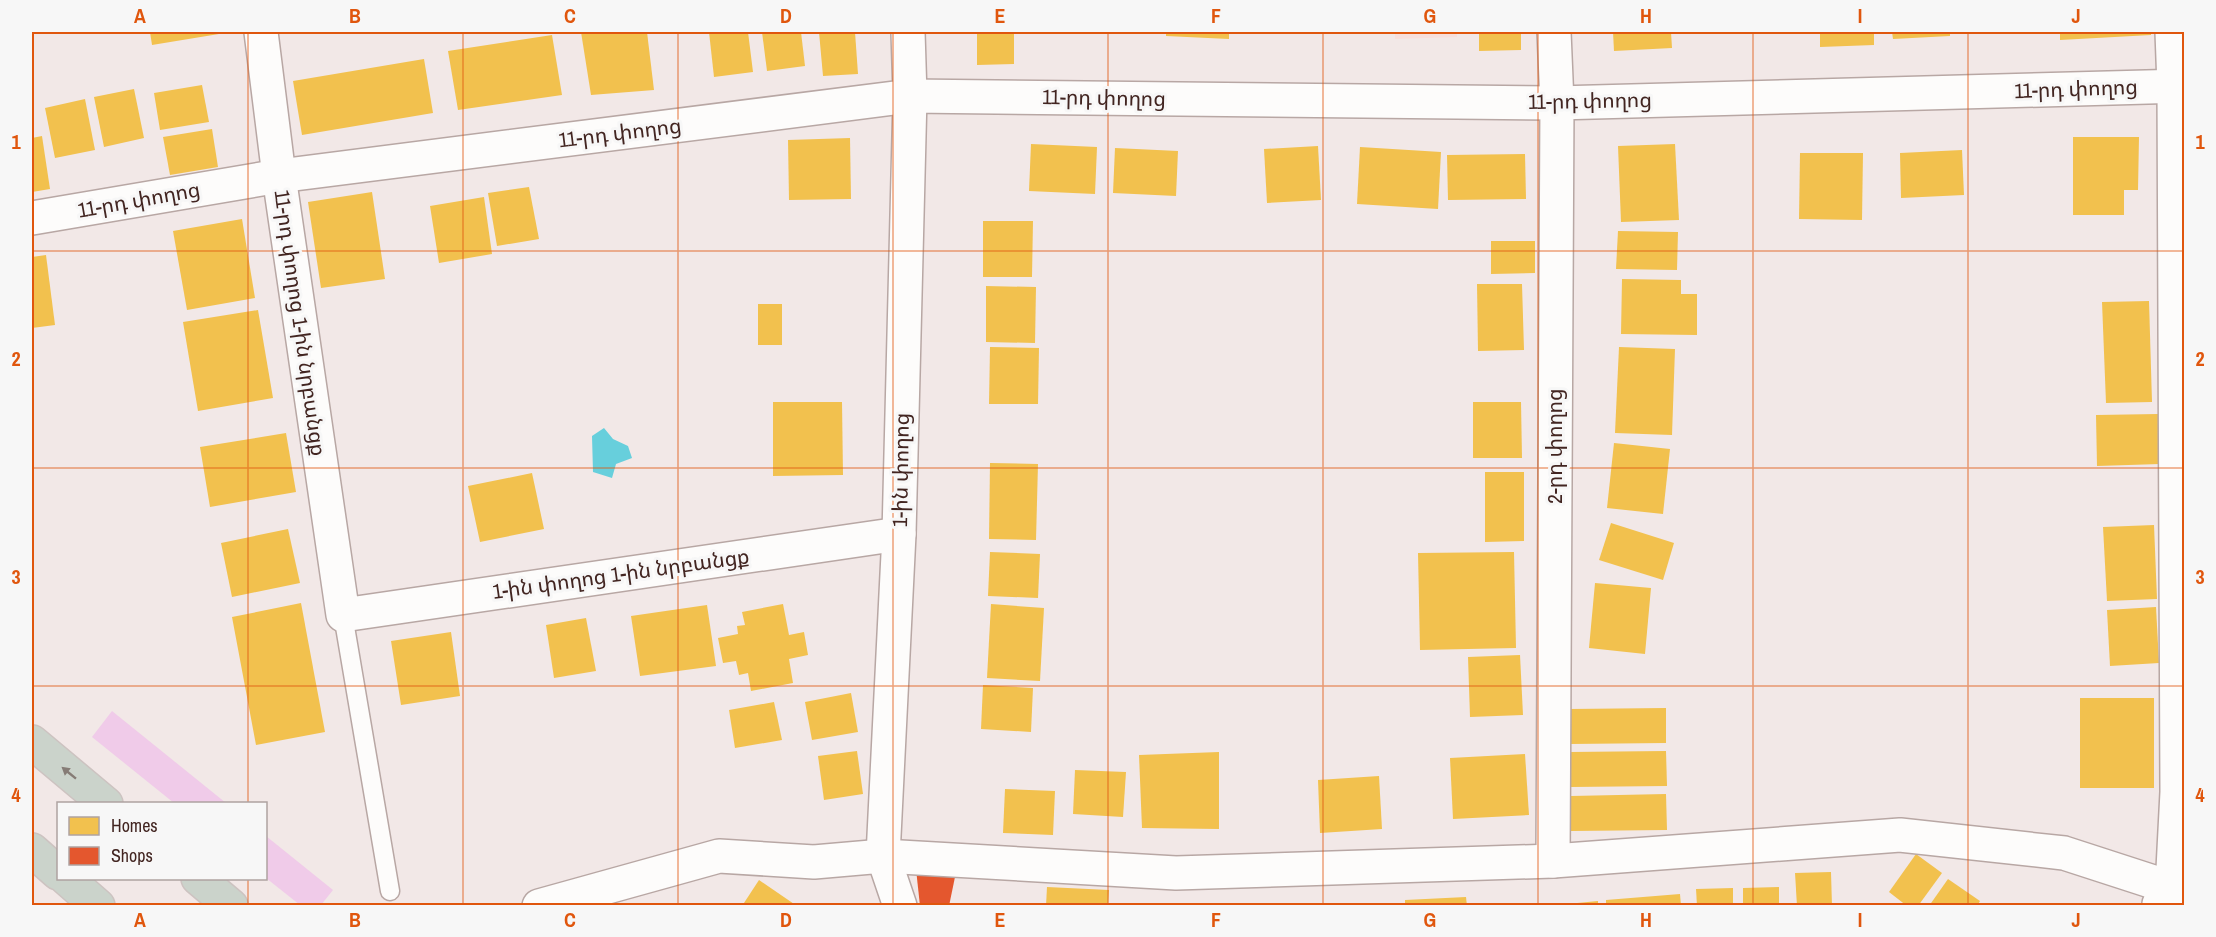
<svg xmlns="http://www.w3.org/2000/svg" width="2216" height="937" font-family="'Archivo Narrow','Noto Sans Armenian',sans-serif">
<rect width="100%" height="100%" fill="#f2e8e7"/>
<path fill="#f7dfdc" d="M1395,32H1457V37L1395,39Z"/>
<g fill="#f0cbe9">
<path d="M112,711L226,803H174L92,737Z"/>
<path d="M266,836L333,890L321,905H300L266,878Z"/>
</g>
<path fill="#67cfdc" d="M604,428L613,439L628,446L632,458L616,464L612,478L593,472L592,436Z"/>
<g fill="#f2c14e">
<path d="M150,32H225V33L152,45Z"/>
<path d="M581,32H647L654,90L591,95Z"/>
<path d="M709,32H748L753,72L714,77Z"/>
<path d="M762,32H801L805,66L767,71Z"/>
<path d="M819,32H855L858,74L823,76Z"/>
<path d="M977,32H1014V64L977,65Z"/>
<path d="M1166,32H1229V39L1166,36Z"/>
<path d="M1479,32H1521V50L1479,51Z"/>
<path d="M1613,32H1671L1672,48L1614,51Z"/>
<path d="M1820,32H1874V45L1820,47Z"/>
<path d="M1892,32H1950V36L1893,39Z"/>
<path d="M2060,32H2151V35L2060,40Z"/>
<path d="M552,35L562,95L458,110L448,51Z"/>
<path d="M424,59L433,113L302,135L293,81Z"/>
<path d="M202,85L209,122L160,130L154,93Z"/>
<path d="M134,89L144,138L104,147L94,97Z"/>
<path d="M85,99L95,150L55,158L45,108Z"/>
<path d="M212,129L218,167L170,175L163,137Z"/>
<path d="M42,136L50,189L32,192V138Z"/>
<path d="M2073,137H2139L2138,190H2124V215H2073Z"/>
<path d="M850,138L851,199L789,200L788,140Z"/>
<path d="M1031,144L1097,147L1095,194L1029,191Z"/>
<path d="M1675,144L1679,220L1621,222L1618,146Z"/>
<path d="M1318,146L1321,200L1267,203L1264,149Z"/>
<path d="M1360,147L1441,152L1438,209L1357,204Z"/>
<path d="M1115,148L1178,151L1176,196L1113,193Z"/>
<path d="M1962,150L1964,195L1901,198L1900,153Z"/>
<path d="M1800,153H1863L1862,220L1799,219Z"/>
<path d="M1525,154L1526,199L1448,200L1447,155Z"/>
<path d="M529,187L539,239L497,246L488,193Z"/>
<path d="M372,192L385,279L321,288L308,202Z"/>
<path d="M484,197L492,254L439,263L430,206Z"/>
<path d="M242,219L255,298L187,310L173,231Z"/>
<path d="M983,221H1033L1032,277H983Z"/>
<path d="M1618,231L1678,232L1677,270L1616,269Z"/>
<path d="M1491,241H1535V273L1491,274Z"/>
<path d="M46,255L55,325L32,328V257Z"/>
<path d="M1622,279L1681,280V294H1697V335L1621,334Z"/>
<path d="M1477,284H1522L1524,350L1478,351Z"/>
<path d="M986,286L1036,287L1035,343L986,342Z"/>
<path d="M2149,301L2152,402L2106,403L2102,302Z"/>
<rect x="758" y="304" width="24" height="41"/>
<path d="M258,310L273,398L198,411L183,322Z"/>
<path d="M990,347L1039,348L1038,404H989Z"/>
<path d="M1619,347L1675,349L1672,435L1615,433Z"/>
<path d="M773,402H842L843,475L773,476Z"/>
<path d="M1473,402H1521L1522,458H1473Z"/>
<path d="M2158,414L2160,464L2097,466L2096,415Z"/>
<path d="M286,433L296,492L210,507L200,447Z"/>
<path d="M1614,443L1670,449L1663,514L1607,508Z"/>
<path d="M990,463L1038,464L1036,540L989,539Z"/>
<path d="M1485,472H1524V541L1485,542Z"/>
<path d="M532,473L544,529L480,542L468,486Z"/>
<path d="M1611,523L1674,543L1663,580L1599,560Z"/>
<path d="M2154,525L2157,599L2107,601L2103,527Z"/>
<path d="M288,529L300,583L232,597L221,543Z"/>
<path d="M990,552L1040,554L1038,598L988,596Z"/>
<path d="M1514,552L1516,648L1420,650L1418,553Z"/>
<path d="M1595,583L1651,588L1645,654L1589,648Z"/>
<path d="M301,603L325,732L256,745L232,617Z"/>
<path d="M783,604L789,635L804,632L808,655L789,659L793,683L751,691L748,673L739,675L736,661L723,663L718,638L738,634L737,626L745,625L742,612Z"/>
<path d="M991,604L1044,608L1040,681L987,678Z"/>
<path d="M707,605L716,666L640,676L631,616Z"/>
<path d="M2156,607L2159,663L2110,666L2107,610Z"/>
<path d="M586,618L596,671L554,678L546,625Z"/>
<path d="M451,632L460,696L401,705L391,641Z"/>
<path d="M1520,655L1523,715L1470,717L1468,657Z"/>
<path d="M983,685L1033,688L1031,732L981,729Z"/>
<path d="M851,693L858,732L812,740L805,702Z"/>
<rect x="2080" y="698" width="74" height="90"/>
<path d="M774,702L782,740L735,748L729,710Z"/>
<path d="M1666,708V743L1570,744L1569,709Z"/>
<path d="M857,751L863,794L824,800L818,756Z"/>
<path d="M1666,751L1667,786L1571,787L1570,752Z"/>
<path d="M1219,752V829L1142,828L1139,755Z"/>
<path d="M1525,754L1529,815L1453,819L1450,758Z"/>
<path d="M1075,770L1126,772L1123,817L1073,814Z"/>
<path d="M1379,776L1382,829L1320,833L1318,780Z"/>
<path d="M1005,789L1055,791L1053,835L1003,833Z"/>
<path d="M1666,794L1667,830L1571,831V796Z"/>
<path d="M1916,854L1942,873L1918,906H1907L1889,892Z"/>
<path d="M1831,872L1832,906H1797L1795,873Z"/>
<path d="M1948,879L1980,901L1977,906H1929Z"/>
<path d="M759,880L797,906H742Z"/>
<path d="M1047,887L1109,890L1108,906H1046Z"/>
<path d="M1779,887V906H1743V888Z"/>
<path d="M1733,888V906H1697L1696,889Z"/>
<path d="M1680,894L1681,906H1606V900Z"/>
<path d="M1466,897L1467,906H1405V900Z"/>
<path d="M1598,901V906H1567V904Z"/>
</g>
<path fill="#e4572e" d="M916,869L955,877L949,906H920Z"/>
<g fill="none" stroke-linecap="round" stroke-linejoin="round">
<defs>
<path id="lane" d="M343,615L390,891"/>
<g id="street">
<path d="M261,32L279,176L343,615L899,534"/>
<path d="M32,218L279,176L910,96L1557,103L2184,86"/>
<path d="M1553,861L1557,103L1554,32"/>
<path d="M2159,904L2172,888L2177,792L2174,86L2172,32"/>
<path d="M539,906L719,856L814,862L883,856L1176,873L1553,861L1900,835L2064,853L2172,888L2181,906"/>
<path d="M900,906L883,856L899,534L910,96L908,32"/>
</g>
<g id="highway">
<path d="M32,742L106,804"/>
<path d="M32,850L58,873"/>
<path d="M66,878L98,906"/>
<path d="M198,878L231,906"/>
</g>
</defs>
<use href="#lane" stroke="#b8a7a4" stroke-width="21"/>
<use href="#street" stroke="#b8a7a4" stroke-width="36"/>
<use href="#highway" stroke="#cdc3c1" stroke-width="36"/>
<use href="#lane" stroke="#fdfcfb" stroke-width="18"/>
<use href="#street" stroke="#fdfcfb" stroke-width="33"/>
<use href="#highway" stroke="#cbd3cb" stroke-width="33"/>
</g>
<defs><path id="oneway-solid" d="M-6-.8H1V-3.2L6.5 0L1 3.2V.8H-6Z" transform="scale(1.5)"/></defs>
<use fill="#867c76" href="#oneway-solid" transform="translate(69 773) rotate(-141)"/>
<path fill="none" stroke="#e0560d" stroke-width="1.5" stroke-opacity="0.55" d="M248,32V804M463,32V906M678,32V906M893,32V906M1108,32V906M1323,32V906M1538,32V906M1753,32V906M1968,32V906M32,251H2184M32,468H2184M32,686H2184M248,878V906"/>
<g text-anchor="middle" stroke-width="6" stroke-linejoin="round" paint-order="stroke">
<g font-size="21" fill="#422521" stroke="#f7f7f7">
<text transform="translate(2076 89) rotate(-2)" y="7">11-րդ փողոց</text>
<text transform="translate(1104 98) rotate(1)" y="7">11-րդ փողոց</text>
<text transform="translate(1590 101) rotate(-1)" y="7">11-րդ փողոց</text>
<text transform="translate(620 133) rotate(-7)" y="7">11-րդ փողոց</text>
<text transform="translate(139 200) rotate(-10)" y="7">11-րդ փողոց</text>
<text transform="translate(300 323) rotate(82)" y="7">11-րդ փողոց 1-ին նրբանցք</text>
<text transform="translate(1555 446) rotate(-90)" y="7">2-րդ փողոց</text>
<text transform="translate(901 470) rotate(-89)" y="7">1-ին փողոց</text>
<text transform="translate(621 574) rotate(-8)" y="7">1-ին փողոց 1-ին նրբանցք</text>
</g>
</g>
<rect width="2216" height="937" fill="none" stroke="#f7f7f7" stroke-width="66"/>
<rect x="57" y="802" width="210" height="78" fill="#f7f7f7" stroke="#afa3a1" stroke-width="1.5"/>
<rect x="69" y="817" width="30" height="18" fill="#f2c14e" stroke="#afa3a1" stroke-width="1.5"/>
<text x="111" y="832" font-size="18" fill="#422521">Homes</text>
<rect x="69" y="847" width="30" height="18" fill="#e4572e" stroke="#afa3a1" stroke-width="1.5"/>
<text x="111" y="862" font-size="18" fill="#422521">Shops</text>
<rect x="33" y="33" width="2150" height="871" fill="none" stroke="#e0560d" stroke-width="2"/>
<g font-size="20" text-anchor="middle" font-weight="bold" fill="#e0560d">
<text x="140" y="23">A</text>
<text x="355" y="23">B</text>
<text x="570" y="23">C</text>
<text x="786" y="23">D</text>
<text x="1000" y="23">E</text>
<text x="1216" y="23">F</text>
<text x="1430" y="23">G</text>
<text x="1646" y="23">H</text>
<text x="1860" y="23">I</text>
<text x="2076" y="23">J</text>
<text x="16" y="149">1</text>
<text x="2200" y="149">1</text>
<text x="16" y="366">2</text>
<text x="2200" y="366">2</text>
<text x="16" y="584">3</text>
<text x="2200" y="584">3</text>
<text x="16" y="802">4</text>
<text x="2200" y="802">4</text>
<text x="140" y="927">A</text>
<text x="355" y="927">B</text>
<text x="570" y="927">C</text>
<text x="786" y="927">D</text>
<text x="1000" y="927">E</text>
<text x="1216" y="927">F</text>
<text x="1430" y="927">G</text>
<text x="1646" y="927">H</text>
<text x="1860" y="927">I</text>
<text x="2076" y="927">J</text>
</g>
</svg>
